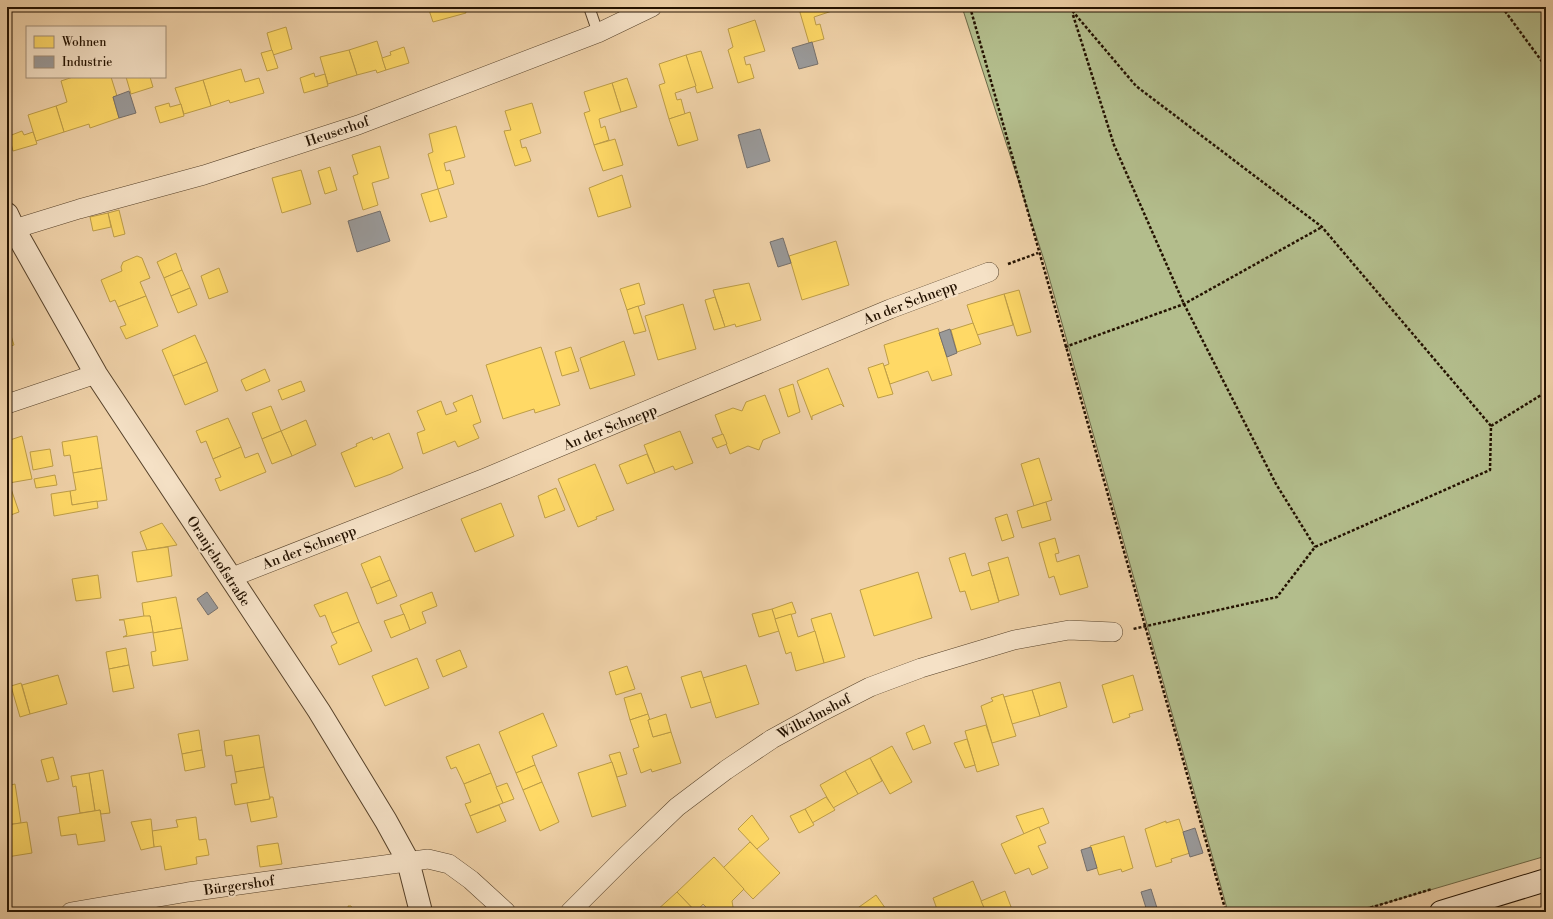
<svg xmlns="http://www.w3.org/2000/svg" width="1553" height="919" font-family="'Libre Bodoni',serif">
<rect width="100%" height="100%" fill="#efd1a8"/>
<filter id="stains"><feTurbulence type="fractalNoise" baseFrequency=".005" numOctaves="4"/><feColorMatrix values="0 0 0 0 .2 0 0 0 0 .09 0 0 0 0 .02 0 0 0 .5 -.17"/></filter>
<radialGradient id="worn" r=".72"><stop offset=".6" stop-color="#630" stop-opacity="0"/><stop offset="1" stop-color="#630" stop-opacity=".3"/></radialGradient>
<path fill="#b3bd8c" stroke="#6c6846" d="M962,7H1546V856L1379,905L1346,912H1228L1045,263Z"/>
<g fill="#ffd966" stroke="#bd9d47">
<path d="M428,7H464L466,13L433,22Z"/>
<path d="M803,7H834L835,10L814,17L816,25L820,24L824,39L809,43L799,9Z"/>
<path d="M755,20L765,51L744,57L746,65L750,64L754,78L738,83L728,50L733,47L728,29Z"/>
<path d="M286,27L292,49L273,55L267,33Z"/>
<path d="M377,41L386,70L377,73L376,70L357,75L349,50Z"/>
<path d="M404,47L409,63L386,70L382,58L391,55L390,52Z"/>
<path d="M272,50L278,68L267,71L261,53Z"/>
<path d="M349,50L357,75L328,84L320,57Z"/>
<path d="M701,51L713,88L697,93L686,55Z"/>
<path d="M686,55L696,86L675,93L677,100L681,99L685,114L669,119L659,85L665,83L659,64Z"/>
<path d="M241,69L245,82L259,78L264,93L230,103L229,100L211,106L203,80Z"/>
<path d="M314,73L315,77L325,74L328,86L304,93L300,78Z"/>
<path d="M73,77H111L117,96L113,97L119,118L90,128L89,124L64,132L56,106L67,102L61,81Z"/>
<path d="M126,77H150L153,87L131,94Z"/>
<path d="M627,78L637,107L621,112L612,83Z"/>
<path d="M203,80L211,106L184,114L175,88Z"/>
<path d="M612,83L621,112L599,119L601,128L605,126L609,140L594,145L584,113L590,111L584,92Z"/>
<path d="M169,103L170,107L181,104L184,116L160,123L155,107Z"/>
<path d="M532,103L541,133L520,140L522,148L526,147L531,161L515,166L504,131L511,130L505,111Z"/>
<path d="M56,106L64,132L36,141L28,115Z"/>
<path d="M690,112L698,140L678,146L669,119Z"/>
<path d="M456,126L465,157L444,163L446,171L450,170L454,184L438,189L428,154L433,152L429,134Z"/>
<path d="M22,131L24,135L33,132L37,144L13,151L9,136Z"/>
<path d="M615,139L623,165L603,171L594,145Z"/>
<path d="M380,146L389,178L372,183L378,205L363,210L353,176L358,174L352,155Z"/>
<path d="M330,167L337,190L325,194L318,171Z"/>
<path d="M301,170L311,204L282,213L272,178Z"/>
<path d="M622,175L631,207L598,217L589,188Z"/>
<path d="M438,189L447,217L430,222L421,194Z"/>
<path d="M119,210L125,234L114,237L108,213Z"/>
<path d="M108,213L111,227L93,231L90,217Z"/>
<path d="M836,241L849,285L802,300L789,256Z"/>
<path d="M176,253L182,270L164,278L157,262Z"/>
<path d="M137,256L142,258L150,278L140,282L146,296L118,307L115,300L110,302L101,280L122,271L121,267L123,262Z"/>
<path d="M219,268L228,292L209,299L201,276Z"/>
<path d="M182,270L190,288L171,296L164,278Z"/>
<path d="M639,283L645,304L627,310L620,289Z"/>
<path d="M749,283L761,320L736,327L735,324L725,327L713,290Z"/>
<path d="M190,288L197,305L178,313L171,296Z"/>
<path d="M1019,290L1031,332L1017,336L1004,294Z"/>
<path d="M1004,294L1013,325L977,335L967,305Z"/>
<path d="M146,296L158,326L126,339L120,327L126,325L118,307Z"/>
<path d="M715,297L725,327L714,330L705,300Z"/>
<path d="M683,304L696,349L658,360L645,316Z"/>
<path d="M638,306L646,331L634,334L627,310Z"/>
<path d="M7,323L14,345L7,347Z"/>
<path d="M973,323L981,344L957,352L951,330Z"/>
<path d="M938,328L952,375L932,381L928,371L890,384L884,366L889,364L884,345Z"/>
<path d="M195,335L207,362L173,376L162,350Z"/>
<path d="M624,341L635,375L590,389L580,358Z"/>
<path d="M541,347L560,405L535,413L534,409L503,419L486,365Z"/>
<path d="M571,347L579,371L562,376L555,352Z"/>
<path d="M207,362L218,391L185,405L173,376Z"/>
<path d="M883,363L893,394L878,398L868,368Z"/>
<path d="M828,368L844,407L841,404L812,416V420L797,381Z"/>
<path d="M265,369L270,381L246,391L241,380Z"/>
<path d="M301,381L305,391L282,400L278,390Z"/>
<path d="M793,384L800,412L788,417L779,389Z"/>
<path d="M472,395L481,422L473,425L479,438L458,447L455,441L423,454L417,433L425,430L417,411L441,401L446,415L457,411L453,403Z"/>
<path d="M765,395L780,433L763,440L759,450L748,446L730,454L715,415L733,408L742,411L746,402Z"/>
<path d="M271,406L281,431L262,439L252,413Z"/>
<path d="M228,418L241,447L213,459L206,441L201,443L196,431Z"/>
<path d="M306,420L316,445L292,456L281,431Z"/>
<path d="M281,431L292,456L272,464L262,439Z"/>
<path d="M680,431L693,463L675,470L673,466L655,473L644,445Z"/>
<path d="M389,433L403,468L391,474L355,487L341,453L357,446L356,444L372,437L373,440Z"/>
<path d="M723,434L727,444L717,448L712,438Z"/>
<path d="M22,436L32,479L9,483L7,476V441Z"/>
<path d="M97,436L102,468L73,473L70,455L64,456L62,442Z"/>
<path d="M241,447L245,458L258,453L266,472L220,491L215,479L221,477L213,459Z"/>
<path d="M50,449L53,466L33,470L30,452Z"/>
<path d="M647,454L655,473L627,484L619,465Z"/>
<path d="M1039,458L1052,500L1034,506L1021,464Z"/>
<path d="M595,464L614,510L596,517L597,519L578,527L558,479Z"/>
<path d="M102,468L107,500L72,505L70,491L76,490L73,473Z"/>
<path d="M55,475L57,485L36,488L34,479Z"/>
<path d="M7,477L19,512L8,516L7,513Z"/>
<path d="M556,488L565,510L545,518L538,496Z"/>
<path d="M70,491L72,505L97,501L98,508L54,516L51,494Z"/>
<path d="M1046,502L1051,520L1022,528L1017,511Z"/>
<path d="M501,503L514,536L475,552L461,519Z"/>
<path d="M1007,514L1014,537L1002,541L995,518Z"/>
<path d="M162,523L177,545L147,550L140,532Z"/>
<path d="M1055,538L1059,553L1055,554L1057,562L1079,555L1088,587L1060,595L1054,576L1049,578L1039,543Z"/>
<path d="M168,547L172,576L137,582L132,552Z"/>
<path d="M965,553L972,576L990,570L999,602L971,610L965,591L960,592L949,558Z"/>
<path d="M380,556L390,580L371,588L361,564Z"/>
<path d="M1008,557L1019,595L999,601L988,563Z"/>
<path d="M918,572L932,618L874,636L860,590Z"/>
<path d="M98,575L101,598L76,601L72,579Z"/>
<path d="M390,580L397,596L377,604L371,588Z"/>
<path d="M347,592L359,622L332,633L325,615L320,617L314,605Z"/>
<path d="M432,592L437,606L422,612L426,623L410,630L400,605Z"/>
<path d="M176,597L182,628L153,633L150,616L144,617L142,603Z"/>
<path d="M792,602L796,613L775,619L772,609Z"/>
<path d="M772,609L779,631L759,637L752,614Z"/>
<path d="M831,613L845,657L824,663L811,619Z"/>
<path d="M404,614L410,630L391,638L384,621Z"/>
<path d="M791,614L798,637L815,631L824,663L796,671L791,652L786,654L775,619Z"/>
<path d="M144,616H150L153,632L123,637L127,635L124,620H119Z"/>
<path d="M359,622L372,651L339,665L331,646L337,643L332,633Z"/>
<path d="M182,628L188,660L153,666L151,652L156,651L153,633Z"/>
<path d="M126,648L129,665L109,669L106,652Z"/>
<path d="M460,650L467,667L443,677L436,660Z"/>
<path d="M417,658L429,688L385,706L372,676Z"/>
<path d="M129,665L134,688L113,692L109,669Z"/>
<path d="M746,665L759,704L716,718L703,678Z"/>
<path d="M627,666L635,689L616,695L609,672Z"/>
<path d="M701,671L711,702L691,708L681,677Z"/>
<path d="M58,675L67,704L30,714L22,685Z"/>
<path d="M1133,675L1143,710L1129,714L1130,717L1113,723L1102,685Z"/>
<path d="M1060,682L1067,707L1040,716L1032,690Z"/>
<path d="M21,683L30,714L20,717L11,686Z"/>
<path d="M1032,690L1040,716L1012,724L1004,697Z"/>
<path d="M641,693L648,714L630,720L624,698Z"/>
<path d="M1003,694L1016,736L992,743L981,706L993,701L991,698Z"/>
<path d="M543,713L557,746L532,756L535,765L516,773L499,732Z"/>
<path d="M648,714L650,720H648L653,737L671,732L681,763L652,772L651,769L641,773L633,749L639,747L630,720Z"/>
<path d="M666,714L671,732L653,737L648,720Z"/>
<path d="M924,725L931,743L913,750L906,733Z"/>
<path d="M986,725L999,765L977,772L965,731Z"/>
<path d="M199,730L202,750L182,754L178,734Z"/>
<path d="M259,735L264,767L235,772L232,755L226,756L224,741Z"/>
<path d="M967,739L975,765L965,768L954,743Z"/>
<path d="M479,744L491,773L464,784L456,767L451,769L446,757Z"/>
<path d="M892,746L912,782L890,794L870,758Z"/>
<path d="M202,750L205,767L185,771L182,754Z"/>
<path d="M620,752L627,774L617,777L609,755Z"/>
<path d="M53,757L59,779L47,782L41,760Z"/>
<path d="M870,758L882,781L858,794L845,771Z"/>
<path d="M612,762L626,806L592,817L578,773Z"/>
<path d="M535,765L542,782L523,790L516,773Z"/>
<path d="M264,767L270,799L235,805L231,784L237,783L235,772Z"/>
<path d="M103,770L110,813L101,814L100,810L95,811L89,773Z"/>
<path d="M845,771L858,794L833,808L820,785Z"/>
<path d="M89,773L95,811L80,813L76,786L73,787L71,776Z"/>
<path d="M491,773L503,803L470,816L465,804L471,802L464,784Z"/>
<path d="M542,782L559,822L540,831L523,790Z"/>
<path d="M507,783L514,799L503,803L496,787Z"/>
<path d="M15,784L21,823L7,825V786Z"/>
<path d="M270,797H273L277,817L251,822L247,803L270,799Z"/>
<path d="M826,797L835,810L812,823L805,809Z"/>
<path d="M499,805L506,821L477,833L470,816Z"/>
<path d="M1043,808L1049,823L1024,834L1016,816Z"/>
<path d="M805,809L814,825L799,833L790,816Z"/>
<path d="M100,810L105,841L78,845L76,834L61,836L58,817Z"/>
<path d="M752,815L769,839L757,849L738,829Z"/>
<path d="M196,817L199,840L206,839L209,855L196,857L197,864L165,870L161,846L154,847L152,831L178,827L176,820Z"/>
<path d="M151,819L154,847L141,850L131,822Z"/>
<path d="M1179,819L1190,853L1171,859L1172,862L1156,867L1145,829L1166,821V823Z"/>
<path d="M27,822L32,853L7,857V825Z"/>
<path d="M1039,827L1046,843L1038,846L1048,868L1032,875L1029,868L1015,874L1001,844Z"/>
<path d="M1124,836L1133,868L1122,872L1121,869L1099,875L1090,846Z"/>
<path d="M750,842L780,873L753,899L723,868Z"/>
<path d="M278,843L282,864L260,867L257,846Z"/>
<path d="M714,857L744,889L732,901L733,907L728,912H711L703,904L696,912L677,892Z"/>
<path d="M973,881L986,912H938L933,898Z"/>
<path d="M1005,891L1013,912H986L981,901Z"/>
<path d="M677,892L696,912H655Z"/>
<path d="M876,895L888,912H852Z"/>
<path d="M348,906H351L353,909L360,908L361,912L376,909L377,912H349Z"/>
</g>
<g fill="#999" stroke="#76706b">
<path d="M812,42L818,64L799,69L792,48Z"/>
<path d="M129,91L136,113L119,118L113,97Z"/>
<path d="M760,129L770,161L747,168L738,135Z"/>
<path d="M380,211L390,241L357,252L348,221Z"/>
<path d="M783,238L791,263L778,267L770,242Z"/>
<path d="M950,329L957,353L947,357L939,333Z"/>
<path d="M207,592L218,608L208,615L197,599Z"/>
<path d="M1195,828L1203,853L1190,857L1183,832Z"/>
<path d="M1091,847L1097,868L1087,871L1081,850Z"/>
<path d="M1151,889L1157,908L1147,911L1141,892Z"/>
</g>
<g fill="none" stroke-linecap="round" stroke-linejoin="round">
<defs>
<path id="service" d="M589,7L598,33"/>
<g id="minor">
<path d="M14,229L79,209L204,175L358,125L598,33L652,7"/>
<path d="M7,404L96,374"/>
<path d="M230,578L485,478L890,309L989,272"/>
<path d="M71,912L188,892L428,859L449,864L471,880L506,912"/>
<path d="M570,912L626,856L677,807L726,770L772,739L823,711L870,687L921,668L1014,640L1069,630L1113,632"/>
</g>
<path id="tertiary" d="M7,214L14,229L96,374L319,711L386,821L408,861L421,912"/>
<path id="secondary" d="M1441,912L1546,880"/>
</defs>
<use href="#service" stroke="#57422a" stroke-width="12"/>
<use href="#minor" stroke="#57422a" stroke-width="20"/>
<use href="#tertiary" stroke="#57422a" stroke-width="24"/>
<use href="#secondary" stroke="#241200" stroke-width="24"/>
<g stroke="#241200" stroke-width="2.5" stroke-dasharray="3 2" stroke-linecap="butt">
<path d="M970,7L1226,912"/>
<path d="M1069,7L1136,86L1322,227L1491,426L1490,470L1315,547L1277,597L1133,629"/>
<path d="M1502,7L1546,67"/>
<path d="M1073,15L1114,145L1184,304L1276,484L1315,547"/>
<path d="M1008,264L1038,253"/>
<path d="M1065,347L1184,304L1322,227"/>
<path d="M1491,426L1546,392"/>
<path d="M1356,912L1432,889"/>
</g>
<use href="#service" stroke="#f5e1c6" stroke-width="10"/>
<use href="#minor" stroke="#f5e1c6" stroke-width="19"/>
<use href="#tertiary" stroke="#f5e1c6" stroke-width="22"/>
<use href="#secondary" stroke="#f5e1c6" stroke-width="22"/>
</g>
<g text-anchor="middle" stroke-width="4" stroke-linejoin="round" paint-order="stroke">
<g font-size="14" fill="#241200" stroke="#f5e1c6">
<text transform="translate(337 131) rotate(-19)" y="5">Heuserhof</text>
<text transform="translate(910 302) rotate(-21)" y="5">An der Schnepp</text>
<text transform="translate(610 427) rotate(-22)" y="5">An der Schnepp</text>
<text transform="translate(309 547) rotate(-21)" y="5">An der Schnepp</text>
<text transform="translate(219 561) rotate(57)" y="5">Oranjehofstraße</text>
<text transform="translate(814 716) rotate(-28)" y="5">Wilhelmshof</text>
<text transform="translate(239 885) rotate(-8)" y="5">Bürgershof</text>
</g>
</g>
<rect width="1553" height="919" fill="none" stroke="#efd1a8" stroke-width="24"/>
<rect x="8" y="8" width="1537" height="903" fill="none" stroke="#241200" stroke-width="2"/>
<rect x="12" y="12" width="1529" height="895" fill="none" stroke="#241200"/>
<rect x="26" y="26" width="140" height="52" fill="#f5e1c6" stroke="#a18e77"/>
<rect x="34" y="36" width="20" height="12" fill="#ffd966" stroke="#a18e77"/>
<text x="62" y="46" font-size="12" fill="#241200">Wohnen</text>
<rect x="34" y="56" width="20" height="12" fill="#999999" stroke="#a18e77"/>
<text x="62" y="66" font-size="12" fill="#241200">Industrie</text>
<rect width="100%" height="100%" filter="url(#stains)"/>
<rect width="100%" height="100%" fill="url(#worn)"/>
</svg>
